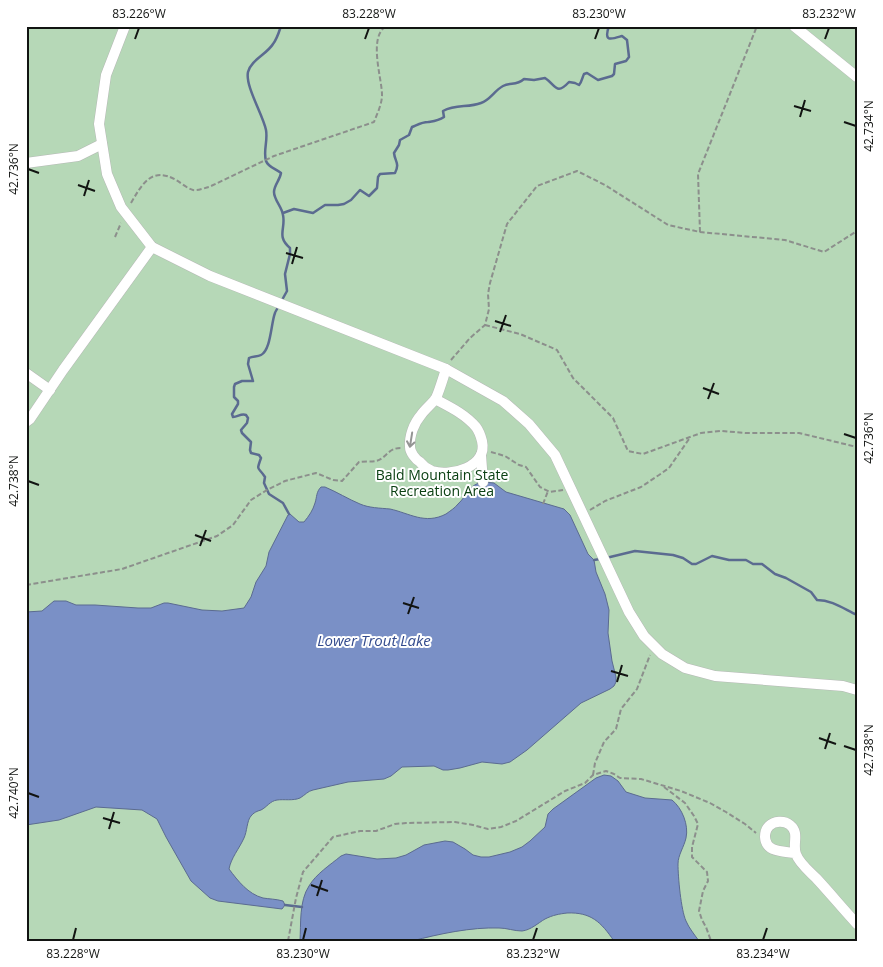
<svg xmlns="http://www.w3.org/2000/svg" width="883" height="967" font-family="'Open Sans',sans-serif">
<rect width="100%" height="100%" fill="#edf1ed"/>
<rect fill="#b6d8b7" x="26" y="26" width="831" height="915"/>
<g fill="#7a90c6" stroke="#5b6b90">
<path d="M483,482L494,483L506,492L564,509L570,515L588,554L594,560L596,572L605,594L609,610L608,633L612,661L616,677V682L614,686L610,689L581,703L527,750L510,762L502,764L482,762L460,768L448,770H443L434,766L402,767L391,776L384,779L348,782L313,790C308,791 305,795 300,798C293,801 284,799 277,800C270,801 267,807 261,810C257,811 253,813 251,816C247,820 247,832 244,838C239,849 231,858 229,869C238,881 248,894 263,898C269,899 276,899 283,901L285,905L282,909L218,901L210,898L191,881L166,837L157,819L142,810L96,807L59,820L26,825V612L42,611L54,601H66L76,605H95L138,608H151L164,603H168L202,610L222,611L244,608L251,597L256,582L266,566L269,552L288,515L290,514L299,522H304C309,516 313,510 315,503C317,497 316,492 321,487H325C337,492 348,499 360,504C369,508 380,508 390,509C409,513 425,525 446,514C450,511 455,508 458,504C467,496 469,484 483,482Z"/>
<path d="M604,775L611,776L618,781L626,792L645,798L672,800C682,808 689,825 686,838C684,847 678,855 678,864C678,877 681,910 686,921C689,928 694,934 699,941H614C601,922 591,912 567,913C559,914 553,915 545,919C538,923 531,930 522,931C514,931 507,928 499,928C471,927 439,934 412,941H300C301,924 299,901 309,886C316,874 330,865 341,856L346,854L377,859L396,858L406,855L424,845L445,841L453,842L465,849L473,855L481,857H489L510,852L522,847L530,841L545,827L548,814L553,809L596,778Z"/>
</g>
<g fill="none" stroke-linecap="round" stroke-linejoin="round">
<g stroke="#5b6b90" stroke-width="2.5">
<path d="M281,26C279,32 277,39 273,44C267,54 251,60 248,72C245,86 263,115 266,130C268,141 263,151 266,161C268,167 276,169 281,173C280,180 274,185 274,192C274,200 282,207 283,215C286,229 276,236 290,248V254L285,274L287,291L282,300"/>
<path d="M283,213L294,209L313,213L325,205H338L344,204L351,200L360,190L369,196L377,188L378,177L380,174L395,173C400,163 395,162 394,153L399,145L400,140L409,135L412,127C417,125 422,122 428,122C435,121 438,121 444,117L443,111C456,104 468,108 481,103C490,100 494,91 503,86C511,82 516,86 524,79L534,80L545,78C556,85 556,96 569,82L575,83L579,85C582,82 582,78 584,74L587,73L598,80L612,76L614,74L615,64L626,61L629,57L627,40L622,36C612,39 603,43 609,26"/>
<path d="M279,305C279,306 275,312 275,313C271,323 271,350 261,355C257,357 253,356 249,358L248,364L253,381H242L235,384L234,387V397L238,401V404L232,414L233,417C238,417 241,413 246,415L248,418L247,423L241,430L242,433L251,442L250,450L251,453L259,455L261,458C256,472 258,466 265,477L264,483L269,494L283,503L289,514"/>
<path d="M606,558L635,551L673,555L683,558L692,564H696L712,556L729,560H746L753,564H762L775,574L786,578L811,592L817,600C832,600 844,609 857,615"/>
<path d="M594,560L600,559"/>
<path d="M285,905L302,907"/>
</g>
<defs>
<g id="minor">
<path d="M125,26L106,75L99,124L107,174L121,207L152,247L210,276L446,369L503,401L529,424L555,455L629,612L644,636L662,654L685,668L715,676L843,686L857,690"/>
<path d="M794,26L857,77"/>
<path d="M26,163L78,156L102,144"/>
<path d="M26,373L50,390"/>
<path d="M435,399C450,407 465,414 476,427C479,431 481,437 482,441C488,467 451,477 432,471C427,469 423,466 420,462C415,459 410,452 410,447C409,436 414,423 421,415C425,409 432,404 436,398C440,389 443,378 446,369"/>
<path d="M26,422L30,419L63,370L152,247"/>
<path d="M481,455L483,482"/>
<path d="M795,853C783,851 766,853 765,837C765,833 766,829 769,826C774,821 784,820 790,825C800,833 792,844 796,854C799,863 809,871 816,878C830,893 843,909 857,924"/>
</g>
</defs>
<use href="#minor" stroke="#b5b9b5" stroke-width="11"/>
<g stroke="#8c8f8c" stroke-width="2" stroke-dasharray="5 2.5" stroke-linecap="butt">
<path d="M131,203C142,184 152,166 176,180C181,183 188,189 193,190C198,191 204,188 209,187L274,156L374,122C377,114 382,104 382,95C382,78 368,38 386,26"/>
<path d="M700,232L698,174L757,26"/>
<path d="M115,237L121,223"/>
<path d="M485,325L520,334L557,350L573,378L613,418L628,451L643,454L701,433L721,431L746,433H799L857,447"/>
<path d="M451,360L470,338L485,325L489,309L488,294L490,283L507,224L537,186L577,171L605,185L668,225L700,232L785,240L824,252L857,231"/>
<path d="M491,452L505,456L519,465L526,467L540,487L550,492L563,490"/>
<path d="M543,504L548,491"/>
<path d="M590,510L605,501L641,487L659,475L669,468L689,439"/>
<path d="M26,585L122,569L217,536L233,525L251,500L267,490L285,481L316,473L333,480L342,481L359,462C364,461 371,462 376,461C386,459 388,447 402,448"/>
<path d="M593,775L595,763L604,742L616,729L621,709L637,689L650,655"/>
<path d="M664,787L685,803L694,816L698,824L692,847V857L707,872L708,881L703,891L699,911L702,920L706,927L711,941"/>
<path d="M288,941L296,898L303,872L333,837L360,831H376L395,824L406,823L455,822L473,825L488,829L501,827L516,821L565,791L585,783L593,775L606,771L614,774L620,778L641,779L681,791L710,803L726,812L745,824L756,833"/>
</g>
<use href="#minor" stroke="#fff" stroke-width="10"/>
</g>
<defs><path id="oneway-shaft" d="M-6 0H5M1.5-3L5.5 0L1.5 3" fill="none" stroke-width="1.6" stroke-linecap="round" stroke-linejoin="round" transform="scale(1.25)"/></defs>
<use stroke="#949594" href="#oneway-shaft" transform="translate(411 440) rotate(99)"/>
<path fill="none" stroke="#121412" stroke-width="2" d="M135,39L139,28M365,39L369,28M595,39L599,28M825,39L829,28M794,106L811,111M800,117L805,100M844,122L856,126M28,169L39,173M78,185L95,191M84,196L89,180M286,253L303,258M292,264L297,247M495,321L511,326M500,332L506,315M703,388L719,394M708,399L714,383M844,434L856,438M28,481L39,485M195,535L211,541M200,546L206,530M403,603L419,608M408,614L414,597M611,671L628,676M617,682L622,665M819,738L836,744M844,746L856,750M825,749L830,733M28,793L39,797M103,818L120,823M109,829L114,812M311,885L328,891M317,896L322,880M73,940L76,928M303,940L306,928M533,940L537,928M763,940L767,928"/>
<g text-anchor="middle" stroke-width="4" stroke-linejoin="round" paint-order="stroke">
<g font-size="14" fill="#0b4013" stroke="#fff">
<text x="442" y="480">Bald Mountain State<tspan x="442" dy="16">Recreation Area</tspan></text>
</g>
<g font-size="15" font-style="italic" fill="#334b8e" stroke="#fff">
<text x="374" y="646">Lower Trout Lake</text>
</g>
</g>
<rect width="883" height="967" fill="none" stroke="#ffffff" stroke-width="55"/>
<rect x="28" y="28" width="828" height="912" fill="none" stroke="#121412" stroke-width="2"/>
<g font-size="12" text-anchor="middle" fill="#121412">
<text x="139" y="18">83.226°W</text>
<text x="369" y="18">83.228°W</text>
<text x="599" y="18">83.230°W</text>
<text x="829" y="18">83.232°W</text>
<text transform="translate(869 126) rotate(-90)" y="4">42.734°N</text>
<text transform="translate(14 169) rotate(-90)" y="4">42.736°N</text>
<text transform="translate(869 438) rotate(-90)" y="4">42.736°N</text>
<text transform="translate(14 481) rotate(-90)" y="4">42.738°N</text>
<text transform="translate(869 750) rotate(-90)" y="4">42.738°N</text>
<text transform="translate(14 793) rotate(-90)" y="4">42.740°N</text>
<text x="73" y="958">83.228°W</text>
<text x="303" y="958">83.230°W</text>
<text x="533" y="958">83.232°W</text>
<text x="763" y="958">83.234°W</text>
</g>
</svg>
